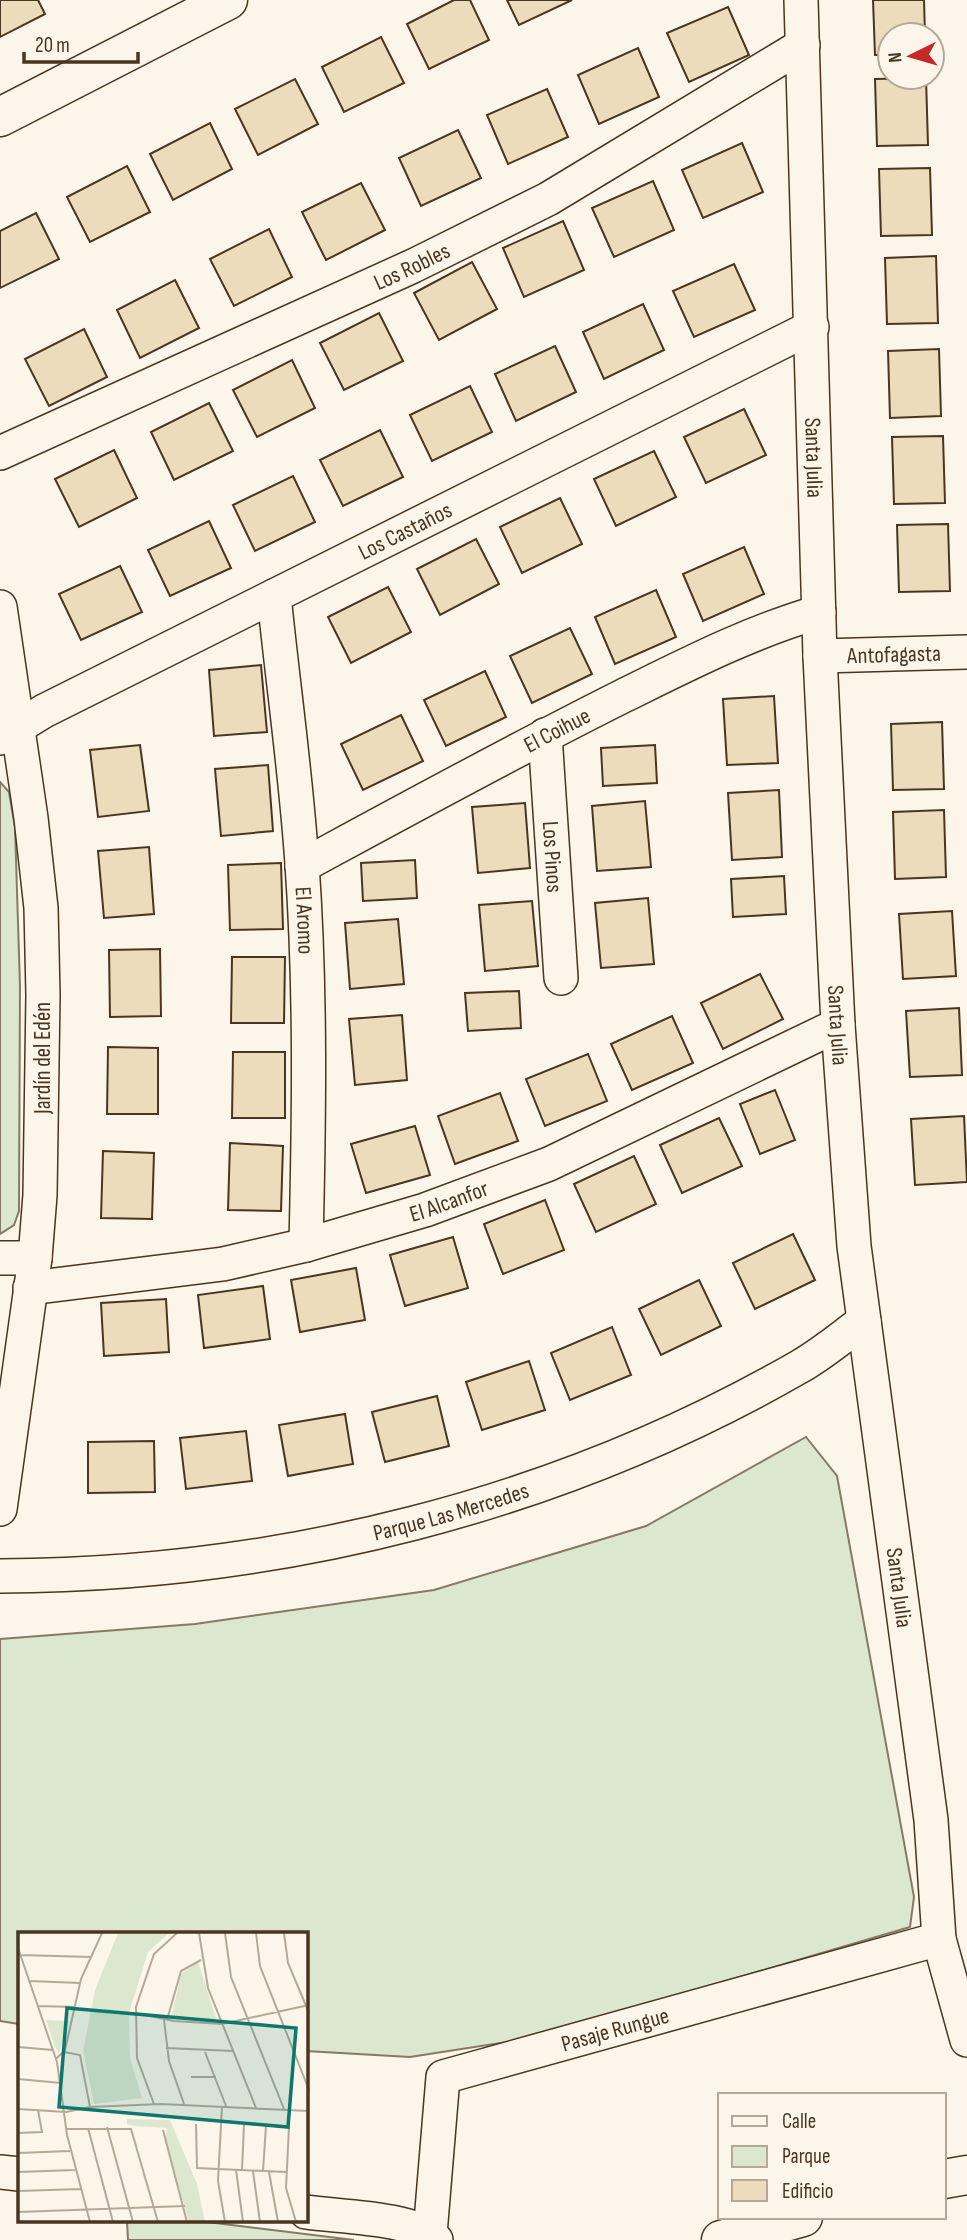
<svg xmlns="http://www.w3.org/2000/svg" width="967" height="2240" font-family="'Sofia Sans Condensed',sans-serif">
<rect width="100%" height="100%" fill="#fbf6e9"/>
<g fill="#dce7d0" stroke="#887966" stroke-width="2">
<path d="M0,782L9,792L15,827L20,986L19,1211L14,1225L0,1234Z"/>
<path d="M806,1437L837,1476L914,1897L910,1927L532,2038L410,2057L306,2051V1934H19V2024L0,2021V1639L195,1624L434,1590L646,1526Z"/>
<path d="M127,2221H199L354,2240H128Z"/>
</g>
<g fill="#ecdcbc" stroke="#4a3520" stroke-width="2">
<path d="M0,0H38L45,14L0,37Z"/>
<path d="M454,0H470L489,40L429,69L407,24Z"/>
<path d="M507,0H572L519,25Z"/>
<path d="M873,0H924L925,35H890V55H875Z"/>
<path d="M728,7L749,55L689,82L667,33Z"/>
<path d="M381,37L404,83L344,112L322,67Z"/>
<path d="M638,48L659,97L599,124L578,75Z"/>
<path d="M926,78L928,145L877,146L875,79Z"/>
<path d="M295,79L318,124L258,155L235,109Z"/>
<path d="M547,89L568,137L508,164L487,115Z"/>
<path d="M210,123L232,169L173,200L150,154Z"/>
<path d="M458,130L481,178L421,206L399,158Z"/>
<path d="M742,143L763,192L703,218L682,170Z"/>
<path d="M127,166L150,212L90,242L67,197Z"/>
<path d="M930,168L932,235L881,236L879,169Z"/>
<path d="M653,181L674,230L614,257L592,208Z"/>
<path d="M361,183L385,230L326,260L302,212Z"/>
<path d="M36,213L59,259L0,288V231Z"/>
<path d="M563,221L584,270L524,297L503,248Z"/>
<path d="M269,229L292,277L234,306L210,259Z"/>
<path d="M936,256L938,323L887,324L885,258Z"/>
<path d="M472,262L497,309L439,340L414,293Z"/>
<path d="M734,264L755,310L694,337L673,291Z"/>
<path d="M175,280L199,328L140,358L117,310Z"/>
<path d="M643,304L664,350L604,379L583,332Z"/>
<path d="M379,313L403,361L344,390L320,343Z"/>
<path d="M84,329L107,377L49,406L25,359Z"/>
<path d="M555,346L576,392L516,421L495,374Z"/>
<path d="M939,349L941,416L890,418L888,351Z"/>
<path d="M292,360L315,408L257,437L233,390Z"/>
<path d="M470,386L492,432L432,461L410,415Z"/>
<path d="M209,403L233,451L174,480L151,432Z"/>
<path d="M744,409L766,455L706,483L684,437Z"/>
<path d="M380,430L403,477L343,506L320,460Z"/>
<path d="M943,436L945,503L894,504L892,437Z"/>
<path d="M114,450L137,498L79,527L55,479Z"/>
<path d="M654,451L676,497L616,526L594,479Z"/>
<path d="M293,476L315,522L255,551L233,505Z"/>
<path d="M560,498L582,544L522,573L500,527Z"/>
<path d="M209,521L231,568L170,596L148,550Z"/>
<path d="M948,524L950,591L899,592L897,525Z"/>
<path d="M476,539L499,584L440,615L417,569Z"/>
<path d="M744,547L764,594L703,621L683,574Z"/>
<path d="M120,566L142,612L81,640L59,594Z"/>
<path d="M388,587L411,632L351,663L328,617Z"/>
<path d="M656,590L676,637L615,664L595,617Z"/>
<path d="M570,628L592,674L532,703L510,656Z"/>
<path d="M261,665L267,732L214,736L209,670Z"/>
<path d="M485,671L506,717L446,746L424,700Z"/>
<path d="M774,696L778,763L727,765L723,699Z"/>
<path d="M401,715L423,761L363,790L341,744Z"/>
<path d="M942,722L944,789L893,790L891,724Z"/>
<path d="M140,745L149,811L98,817L90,750Z"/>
<path d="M655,745L657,783L603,786L601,748Z"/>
<path d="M268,765L273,831L221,836L215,769Z"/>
<path d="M779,790L782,857L732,860L728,793Z"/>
<path d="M645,801L651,867L597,871L592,806Z"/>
<path d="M525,803L530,868L478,873L472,807Z"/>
<path d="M944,810L946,877L895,879L893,812Z"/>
<path d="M149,847L154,914L104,918L98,851Z"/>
<path d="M415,860L417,898L363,901L361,863Z"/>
<path d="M281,863L283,929L230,930L228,865Z"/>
<path d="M784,876L786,914L733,917L731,879Z"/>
<path d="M648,898L654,964L601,968L595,903Z"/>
<path d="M532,901L538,966L485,971L479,905Z"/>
<path d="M952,911L956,976L903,979L899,914Z"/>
<path d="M398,919L404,984L350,989L345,923Z"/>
<path d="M160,949L161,1016L110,1017L109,950Z"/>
<path d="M232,957H285L284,1023H231Z"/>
<path d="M760,974L783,1019L723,1049L701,1003Z"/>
<path d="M519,991L521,1028L468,1031L465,993Z"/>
<path d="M959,1008L962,1075L910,1077L906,1011Z"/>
<path d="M402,1015L407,1080L355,1085L349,1019Z"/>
<path d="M672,1016L693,1063L632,1090L611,1044Z"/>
<path d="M108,1047L158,1048V1114H107Z"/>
<path d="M233,1052H285V1118H232Z"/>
<path d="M588,1054L607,1101L545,1126L526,1079Z"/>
<path d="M775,1090L795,1140L760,1154L740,1104Z"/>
<path d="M500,1093L518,1141L455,1164L438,1116Z"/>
<path d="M964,1116L967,1182L915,1185L911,1119Z"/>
<path d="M719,1118L742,1166L682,1193L660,1145Z"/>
<path d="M415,1126L430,1175L366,1193L351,1144Z"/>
<path d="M230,1143L283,1146L281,1211L228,1210Z"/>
<path d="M103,1151L154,1153L152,1219L101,1218Z"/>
<path d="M634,1156L656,1204L596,1232L574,1184Z"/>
<path d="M545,1200L564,1250L503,1274L484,1224Z"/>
<path d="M793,1234L815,1280L755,1309L733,1263Z"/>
<path d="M453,1237L468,1288L405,1306L390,1255Z"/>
<path d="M356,1268L365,1320L300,1332L291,1280Z"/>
<path d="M699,1280L721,1326L661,1355L639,1309Z"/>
<path d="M263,1286L270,1339L204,1348L198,1295Z"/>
<path d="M166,1299L169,1352L104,1356L101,1303Z"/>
<path d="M612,1327L631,1375L570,1400L551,1353Z"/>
<path d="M529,1361L545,1410L482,1430L466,1382Z"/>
<path d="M437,1396L449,1446L385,1462L372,1412Z"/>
<path d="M345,1414L353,1464L288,1476L279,1425Z"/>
<path d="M246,1431L252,1481L186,1489L180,1438Z"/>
<path d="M154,1441L155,1492L88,1493V1442Z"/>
</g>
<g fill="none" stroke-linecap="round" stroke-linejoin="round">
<defs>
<g id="minor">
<path id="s1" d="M801,0L820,656L838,1025L854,1246L931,1820L939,1939L967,2040"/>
<path id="s2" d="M0,453L413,266L548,199L803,45"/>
<path id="s3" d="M274,596C283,685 296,774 302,864C311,991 309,1118 306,1245"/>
<path d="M0,607L31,818L41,908L43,995L40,1195L35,1258L0,1509"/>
<path id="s4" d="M820,656L967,652"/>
<path id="s5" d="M545,735L561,978"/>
<path id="s6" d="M0,738L44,711L812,327"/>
<path id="s7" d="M302,866C409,808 515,750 623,696C688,664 750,632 819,612"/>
<path d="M0,1258H35"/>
<path id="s8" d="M30,1288L223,1264L306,1245L425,1210L549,1164L838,1025"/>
<path id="s9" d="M0,1576C279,1575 557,1506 799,1367C822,1354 843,1336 864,1321"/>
<path d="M0,2172L19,2174"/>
<path d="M306,2212C339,2217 412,2217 436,2240"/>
<path id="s10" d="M430,2234L443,2077L939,1939"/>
</g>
<g id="tertiary">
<path d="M0,117L228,0"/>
<path d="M944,2179L967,2175"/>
<path d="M721,2240L803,2217"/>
</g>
</defs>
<use href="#minor" stroke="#4a3520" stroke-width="36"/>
<use href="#tertiary" stroke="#4a3520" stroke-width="41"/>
<use href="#minor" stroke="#fbf6e9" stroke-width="33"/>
<use href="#tertiary" stroke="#fbf6e9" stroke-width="38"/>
</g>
<g text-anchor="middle" stroke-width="5" stroke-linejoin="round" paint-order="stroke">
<g font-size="23" fill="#4a3520" stroke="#fbf6e9">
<text dy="8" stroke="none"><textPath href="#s2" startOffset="452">Los Robles</textPath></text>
<text dy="8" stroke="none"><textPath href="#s1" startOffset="458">Santa Julia</textPath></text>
<text dy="8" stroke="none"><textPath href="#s6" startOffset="455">Los Castaños</textPath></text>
<text dy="8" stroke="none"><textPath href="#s4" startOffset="74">Antofagasta</textPath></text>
<text dy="8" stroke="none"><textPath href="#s7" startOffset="289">El Coihue</textPath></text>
<text dy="8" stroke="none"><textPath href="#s5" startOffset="122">Los Pinos</textPath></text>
<text dy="8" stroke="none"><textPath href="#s3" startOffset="326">El Aromo</textPath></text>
<text dy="8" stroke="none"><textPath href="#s1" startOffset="1026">Santa Julia</textPath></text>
<text transform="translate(42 1058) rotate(-90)" y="8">Jardín del Edén</text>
<text dy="8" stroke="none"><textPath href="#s8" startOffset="429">El Alcanfor</textPath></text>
<text dy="8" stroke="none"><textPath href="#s9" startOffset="457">Parque Las Mercedes</textPath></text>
<text dy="8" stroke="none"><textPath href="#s1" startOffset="1592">Santa Julia</textPath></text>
<text dy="8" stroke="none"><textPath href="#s10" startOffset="336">Pasaje Rungue</textPath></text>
</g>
</g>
<g transform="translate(18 1932)">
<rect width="290" height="290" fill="#fbf6e9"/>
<path d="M100,1H151L130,20L111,81L112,126L124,166L76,172L65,119L77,58ZM180,30L199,89L153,87L163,42ZM28,88L51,89L41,121L37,115ZM109,187L152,188L179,252L187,290H171L147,208L149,196L117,194L109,192Z" fill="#dce7d0"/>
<path fill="none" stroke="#b4a999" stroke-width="2" d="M181,1L190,56L238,176M207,1L213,45L266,177M238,1L242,34L291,158M266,1L270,31L291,81M0,16L39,130L49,203L72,290M2,23L73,25M11,49L62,51M20,74L57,75M117,81L156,89L204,92L291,73M146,88L151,129L166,172M149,88L163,39L183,28M0,115L35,118M148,116L215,119M46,120L62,123L72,175M187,120L208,174M38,127L47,118L63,47L84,1M173,145H198M0,147L43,151M136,172L119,126L118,75L136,22L159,1M204,174L200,249L207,290M0,177L48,180L72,175L143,172L291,179M178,192L179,236L268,240M89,195L115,290M271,195L268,256L278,290M70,196L95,290M48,197H113L140,290M145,198L169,290M0,201L24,200L20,178M0,221L52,219M218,238L225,290M224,238L226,193M235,239L242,290M245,239L248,194M0,240L57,238M251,240L260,290M0,259L63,257M0,280L167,274"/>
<path fill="#0f766e" fill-opacity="0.15" stroke="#0f766e" stroke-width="3.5" d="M49,76L278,96L270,195L41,175Z"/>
<rect width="290" height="290" fill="none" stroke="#4a3520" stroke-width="3.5"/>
</g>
<rect x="718" y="2093" width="228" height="126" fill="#fbf6e9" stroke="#b4a999" stroke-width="2"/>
<rect x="732" y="2116" width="35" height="10" fill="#fbf6e9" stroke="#b4a999" stroke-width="2"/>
<text x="782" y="2128" font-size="21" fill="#4a3520">Calle</text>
<rect x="732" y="2146" width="35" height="21" fill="#dce7d0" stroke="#b4a999" stroke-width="2"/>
<text x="782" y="2163" font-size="21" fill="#4a3520">Parque</text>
<rect x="732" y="2180" width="35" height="21" fill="#ecdcbc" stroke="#b4a999" stroke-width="2"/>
<text x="782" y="2198" font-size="21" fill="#4a3520">Edificio</text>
<g transform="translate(911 56) rotate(265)"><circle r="33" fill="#fbf6e9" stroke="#b4a999" stroke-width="2"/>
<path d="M0-5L12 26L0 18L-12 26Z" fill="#c62828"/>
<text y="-10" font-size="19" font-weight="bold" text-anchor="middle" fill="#4a3520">N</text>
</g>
<path d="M24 52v10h114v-10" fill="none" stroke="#4a3520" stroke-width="3.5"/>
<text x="35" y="52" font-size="21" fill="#4a3520" stroke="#fbf6e9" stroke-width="5" paint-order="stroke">20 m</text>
</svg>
